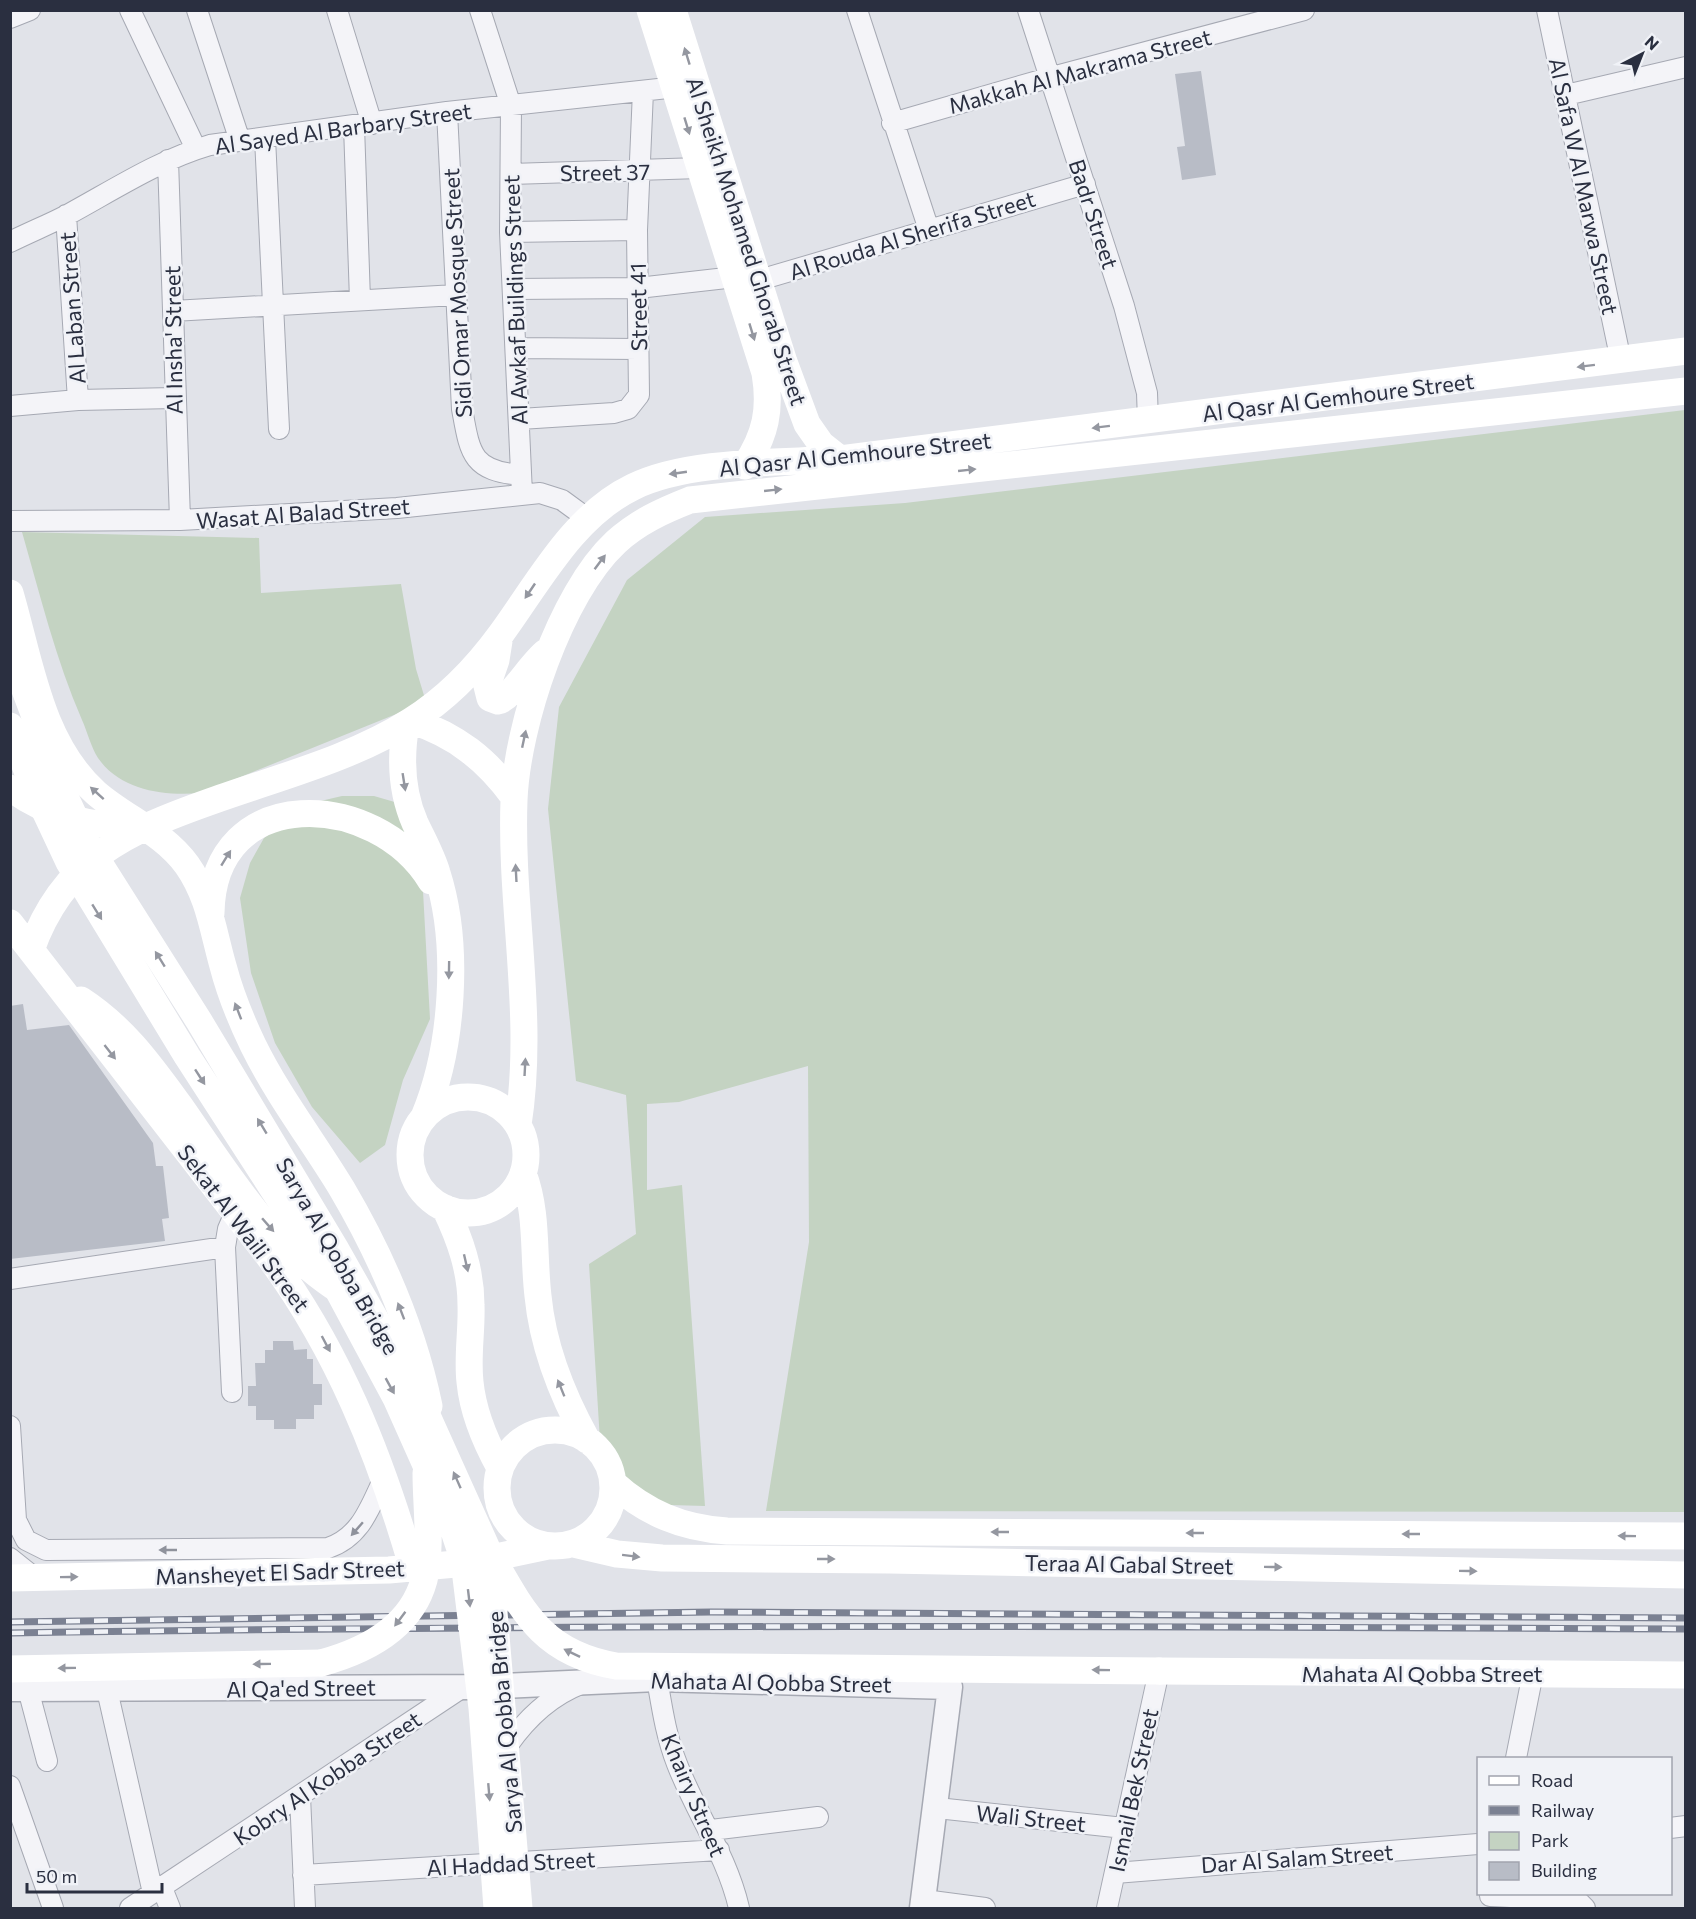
<svg xmlns="http://www.w3.org/2000/svg" width="1696" height="1919" font-family="Commissioner,sans-serif">
  <style>
    .green { fill: #c4d3c2 }
    .building { fill: #b8bcc6 }
    .lines { fill: none; stroke-linecap: round; stroke-linejoin: round }
    .minor-casing { stroke: #a6a9b3; stroke-width: 22 }
    .tertiary-casing { stroke: #a6a9b3; stroke-width: 27 }
    .minor { stroke: #f4f4f8; stroke-width: 20 }
    .tertiary { stroke: #f4f4f8; stroke-width: 24 }
    .secondary { stroke: #fff; stroke-width: 27 }
    .rail-casing { stroke: #7b8192; stroke-width: 7 }
    .rail { stroke: #f0f2f7; stroke-width: 4.5; stroke-dasharray: 14; stroke-linecap: butt }
    .secondary-bridge { stroke: #fff; stroke-width: 27 }
    .oneway { fill: #9497a0 }
    .oneway2 { fill: #8f929c }
    .labels { text-anchor: middle; dominant-baseline: central; stroke-width: 5; stroke-linejoin: round; paint-order: stroke }
    .street-label { font-size: 22px; fill: #2a2f40; stroke: #f0f2f7 }
  </style>
  <rect width="100%" height="100%" fill="#e1e3e9"/>
  <path class="green" d="M1685 410V1512L766 1511 809 1242 808 1066 679 1102 647 1104V1190L682 1185 705 1506 636 1504 601 1457 589 1264 636 1234 626 1095 576 1081 548 809 559 707 627 580 705 517 905 503Z
    M22 532 259 538 261 593 401 584 416 669 426 702 201 793C164 796 121 791 98 758 91 747 87 731 82 720 56 660 40 595 22 532Z
    M342 796H374L398 803 420 836 430 1019 403 1080 385 1145 360 1163 312 1107 275 1043 251 973 240 898 250 863 264 838 312 803Z"/>
  <path class="building" d="M1201 71 1216 175 1182 180 1177 147 1185 146 1175 74Z
    M23 1004 27 1030 69 1025 153 1143 156 1166H163L169 1218 162 1219 165 1241 10 1259V1006Z
    M273 1341H293L294 1350 307 1349V1359H313V1384H322V1405H314V1419H296V1429H274V1420H256V1406H248V1386H256L255 1363H265V1350H273Z"/>
  <g class="lines">
    <g class="minor-casing">
      <path id="minor" d="M130 10 196 149
        M197 10 240 141
        M337 10 372 124
        M480 10 511 106 510 232 522 494
        M857 10 929 230
        M1028 10 1124 306 1147 393 1148 421
        M1547 10 1621 361
        M10 18 30 10
        M1566 95 1686 67
        M447 112 462 409C470 453 471 471 521 475
        M892 123 1048 78 1304 10
        M354 126 360 300
        M265 138 279 429
        M168 160 180 520
        M511 174 700 168
        M66 215 78 400
        M510 232 637 230
        M10 242C30 232 50 224 69 214 115 189 159 160 210 145L447 112 686 86
        M746 284 1085 184
        M513 289 638 288 735 277
        M173 311 456 295
        M516 348 638 349
        M10 406 78 400 174 398
        M520 419 614 413 628 409 639 395 637 230 643 91
        M10 521 180 520 397 508 540 493 562 500 588 519
        M10 1279 225 1247
        M232 1392 225 1247 228 1229 235 1213
        M10 1426 16 1520 26 1540 46 1550 328 1548C361 1537 370 1507 384 1478
        M10 1558 35 1578
        M657 1679C662 1708 666 1736 677 1764 696 1813 727 1856 739 1908
        M28 1689 47 1761
        M107 1690 153 1893
        M508 1745C527 1718 550 1696 581 1684
        M1516 1758 1533 1673
        M10 1786 53 1908
        M300 1796 305 1908
        M937 1808 1124 1828
        M1670 1828 1686 1826
        M711 1830 818 1817
        M1115 1873 1478 1844
        M303 1875 719 1850
        M162 1888 170 1908
        M1490 1896 1577 1900 1585 1908
        M924 1900 985 1908
        M130 1908 463 1687
        M1107 1908 1159 1671"/>
    </g>
    <g class="tertiary-casing">
      <path id="tertiary" d="M10 1689 479 1687 657 1679 950 1687 922 1908"/>
    </g>
    <use href="#minor" class="minor"/>
    <use href="#tertiary" class="tertiary"/>
    <path class="secondary" d="M650 10 765 373C771 409 766 435 745 466
      M673 10 784 362 807 424 821 444 840 459
      M10 593C30 661 40 743 96 793 126 819 163 832 187 865 209 896 213 931 223 966 230 993 241 1020 253 1045 278 1096 313 1141 342 1189 382 1257 413 1329 429 1406
      M499 641 496 660 487 686 490 698 498 701C510 700 532 662 546 652
      M412 721C456 735 487 760 514 797
      M406 724C400 758 401 791 415 823 423 840 432 856 437 873 460 945 453 1048 424 1117
      M10 788C51 817 92 828 141 826
      M211 913C213 782 376 790 431 881
      M10 923 267 1254C338 1349 380 1455 413 1569
      M31 950C63 859 127 831 212 801 279 777 351 759 411 721 446 699 477 667 501 634 539 582 573 516 633 487 688 460 779 463 840 459L1686 351
      M81 1000C124 1028 150 1065 180 1106 224 1169 268 1242 333 1286
      M410 1155a58 58 0 1 1 116 0a58 58 0 1 1-116 0Z
      M518 1125C535 1016 510 909 514 800 517 725 560 594 616 542 638 522 662 511 690 500L1686 391
      M523 1173C538 1213 533 1254 538 1296 543 1348 562 1395 587 1440
      M445 1208C460 1239 471 1270 471 1305 472 1331 467 1356 470 1382 473 1413 485 1441 500 1468
      M497 1488a58 58 0 1 1 116 0a58 58 0 1 1-116 0Z
      M613 1483C646 1513 682 1528 727 1531L1686 1536
      M574 1544 617 1554 662 1558 889 1560 1686 1575
      M10 1578 389 1570 467 1563 548 1546
      M10 1669 321 1663
      M1159 1671 1686 1675"/>
    <g class="rail-casing">
      <path id="rail" d="M10 1622 711 1612 1686 1618
        M10 1633C569 1624 1127 1626 1686 1629"/>
    </g>
    <use href="#rail" class="rail"/>
    <path class="secondary-bridge" d="M10 650 66 799 87 844 199 1021 335 1248 416 1391 489 1553 519 1908
      M10 726 31 781 69 862 187 1056 337 1288 396 1398 450 1519 464 1561 482 1708 497 1908
      M494 1561C526 1618 547 1654 616 1666L1159 1671
      M321 1663C365 1651 411 1628 424 1580 432 1547 426 1507 426 1473"/>
  </g>
  <defs><path id="oneway-solid" d="M-6-.8H1V-3.2L6.5 0L1 3.2V.8H-6Z" transform="scale(1.5)"/></defs>
  <g class="oneway">
    <use href="#oneway-solid" transform="translate(687 56) rotate(-107)"/>
    <use href="#oneway-solid" transform="translate(687 126) rotate(73)"/>
    <use href="#oneway-solid" transform="translate(752 332) rotate(73)"/>
    <use href="#oneway-solid" transform="translate(1586 366) rotate(173)"/>
    <use href="#oneway-solid" transform="translate(1101 427) rotate(173)"/>
    <use href="#oneway-solid" transform="translate(967 470) rotate(-6)"/>
    <use href="#oneway-solid" transform="translate(678 473) rotate(172)"/>
    <use href="#oneway-solid" transform="translate(773 490) rotate(-6)"/>
    <use href="#oneway-solid" transform="translate(600 562) rotate(-53)"/>
    <use href="#oneway-solid" transform="translate(530 591) rotate(124)"/>
    <use href="#oneway-solid" transform="translate(524 739) rotate(-78)"/>
    <use href="#oneway-solid" transform="translate(404 782) rotate(81)"/>
    <use href="#oneway-solid" transform="translate(97 793) rotate(-138)"/>
    <use href="#oneway-solid" transform="translate(226 858) rotate(-58)"/>
    <use href="#oneway-solid" transform="translate(516 873) rotate(-93)"/>
    <use href="#oneway-solid" transform="translate(97 912) rotate(58)"/>
    <use href="#oneway-solid" transform="translate(160 959) rotate(-122)"/>
    <use href="#oneway-solid" transform="translate(449 970) rotate(91)"/>
    <use href="#oneway-solid" transform="translate(238 1011) rotate(-111)"/>
    <use href="#oneway-solid" transform="translate(110 1052) rotate(52)"/>
    <use href="#oneway-solid" transform="translate(525 1067) rotate(-87)"/>
    <use href="#oneway-solid" transform="translate(200 1077) rotate(57)"/>
    <use href="#oneway-solid" transform="translate(262 1126) rotate(-121)"/>
    <use href="#oneway-solid" transform="translate(268 1225) rotate(49)"/>
    <use href="#oneway-solid" transform="translate(466 1263) rotate(77)"/>
    <use href="#oneway-solid" transform="translate(401 1311) rotate(-111)"/>
    <use href="#oneway-solid" transform="translate(326 1344) rotate(62)"/>
    <use href="#oneway-solid" transform="translate(390 1386) rotate(61)"/>
    <use href="#oneway-solid" transform="translate(561 1388) rotate(-112)"/>
    <use href="#oneway-solid" transform="translate(457 1480) rotate(-114)"/>
    <use href="#oneway-solid" transform="translate(1000 1532) rotate(-180)"/>
    <use href="#oneway-solid" transform="translate(1195 1533) rotate(-180)"/>
    <use href="#oneway-solid" transform="translate(1411 1534) rotate(-180)"/>
    <use href="#oneway-solid" transform="translate(1627 1536) rotate(-179)"/>
    <use href="#oneway-solid" transform="translate(631 1556) rotate(7)"/>
    <use href="#oneway-solid" transform="translate(826 1559)"/>
    <use href="#oneway-solid" transform="translate(1273 1567) rotate(1)"/>
    <use href="#oneway-solid" transform="translate(1468 1571) rotate(1)"/>
    <use href="#oneway-solid" transform="translate(69 1577) rotate(-1)"/>
    <use href="#oneway-solid" transform="translate(469 1598) rotate(83)"/>
    <use href="#oneway-solid" transform="translate(400 1619) rotate(127)"/>
    <use href="#oneway-solid" transform="translate(572 1653) rotate(-154)"/>
    <use href="#oneway-solid" transform="translate(262 1664) rotate(179)"/>
    <use href="#oneway-solid" transform="translate(67 1668) rotate(179)"/>
    <use href="#oneway-solid" transform="translate(1101 1670) rotate(-179)"/>
    <use href="#oneway-solid" transform="translate(489 1792) rotate(85)"/>
  </g>
  <g class="oneway2">
    <use href="#oneway-solid" transform="translate(357 1529) rotate(131)"/>
    <use href="#oneway-solid" transform="translate(168 1550) rotate(180)"/>
  </g>
  <g class="labels">
    <g class="street-label">
      <text transform="translate(1080 71) rotate(-15)">Makkah Al Makrama Street</text>
      <text transform="translate(343 128) rotate(-8)">Al Sayed Al Barbary Street</text>
      <text transform="translate(605 172) rotate(-1)">Street 37</text>
      <text transform="translate(1584 186) rotate(78)">Al Safa W Al Marwa Street</text>
      <text transform="translate(1094 214) rotate(72)">Badr Street</text>
      <text transform="translate(912 235) rotate(-17)">Al Rouda Al Sherifa Street</text>
      <text transform="translate(747 241) rotate(72)">Al Sheikh Mohamed Ghorab Street</text>
      <text transform="translate(457 293) rotate(-93)">Sidi Omar Mosque Street</text>
      <text transform="translate(515 300) rotate(-92)">Al Awkaf Buildings Street</text>
      <text transform="translate(638 307) rotate(-91)">Street 41</text>
      <text transform="translate(72 308) rotate(-94)">Al Laban Street</text>
      <text transform="translate(173 340) rotate(-91)">Al Insha' Street</text>
      <text transform="translate(1338 397) rotate(-7)">Al Qasr Al Gemhoure Street</text>
      <text transform="translate(855 454) rotate(-6)">Al Qasr Al Gemhoure Street</text>
      <text transform="translate(303 513) rotate(-4)">Wasat Al Balad Street</text>
      <text transform="translate(244 1228) rotate(53)">Sekat Al Waili Street</text>
      <text transform="translate(338 1256) rotate(60)">Sarya Al Qobba Bridge</text>
      <text transform="translate(1129 1564) rotate(1)">Teraa Al Gabal Street</text>
      <text transform="translate(280 1572) rotate(-2)">Mansheyet El Sadr Street</text>
      <text x="1422" y="1673">Mahata Al Qobba Street</text>
      <text transform="translate(771 1682) rotate(1)">Mahata Al Qobba Street</text>
      <text transform="translate(301 1688) rotate(-1)">Al Qa'ed Street</text>
      <text transform="translate(504 1722) rotate(-95)">Sarya Al Qobba Bridge</text>
      <text transform="translate(327 1778) rotate(-34)">Kobry Al Kobba Street</text>
      <text transform="translate(1133 1790) rotate(-78)">Ismail Bek Street</text>
      <text transform="translate(694 1795) rotate(67)">Khairy Street</text>
      <text transform="translate(1031 1818) rotate(6)">Wali Street</text>
      <text transform="translate(1297 1858) rotate(-4)">Dar Al Salam Street</text>
      <text transform="translate(511 1863) rotate(-3)">Al Haddad Street</text>
    </g>
  </g>
  <rect width="1696" height="1919" fill="none" stroke="#2a2f40" stroke-width="24"/>
  <rect x="1477" y="1757" width="195" height="138" fill="#f0f2f7" stroke="#a1a4ae" stroke-width="1.5"/>
  <rect x="1489" y="1776" width="30" height="9" fill="#ffffff" stroke="#a1a4ae" stroke-width="1.5"/>
  <text x="1531" y="1787" font-size="18" fill="#2a2f40">Road</text>
  <rect x="1489" y="1806" width="30" height="9" fill="#7b8192" stroke="#a1a4ae" stroke-width="1.5"/>
  <text x="1531" y="1817" font-size="18" fill="#2a2f40">Railway</text>
  <rect x="1489" y="1832" width="30" height="18" fill="#c4d3c2" stroke="#a1a4ae" stroke-width="1.5"/>
  <text x="1531" y="1847" font-size="18" fill="#2a2f40">Park</text>
  <rect x="1489" y="1862" width="30" height="18" fill="#b8bcc6" stroke="#a1a4ae" stroke-width="1.5"/>
  <text x="1531" y="1877" font-size="18" fill="#2a2f40">Building</text>
  <g transform="translate(1642 54) rotate(42)" stroke="#f0f2f7" stroke-width="4.5" paint-order="stroke">
  <path d="M0-4.5L10 22L0 15L-10 22Z" fill="#2a2f40"/>
  <text y="-9" font-size="16" font-weight="bold" text-anchor="middle" fill="#2a2f40">N</text>
  </g>
  <path d="M27 1883v9h135v-9" fill="none" stroke="#2a2f40" stroke-width="3"/>
  <text x="36" y="1883" font-size="18" fill="#2a2f40" stroke="#f0f2f7" stroke-width="4.5" paint-order="stroke">50 m</text>
</svg>
